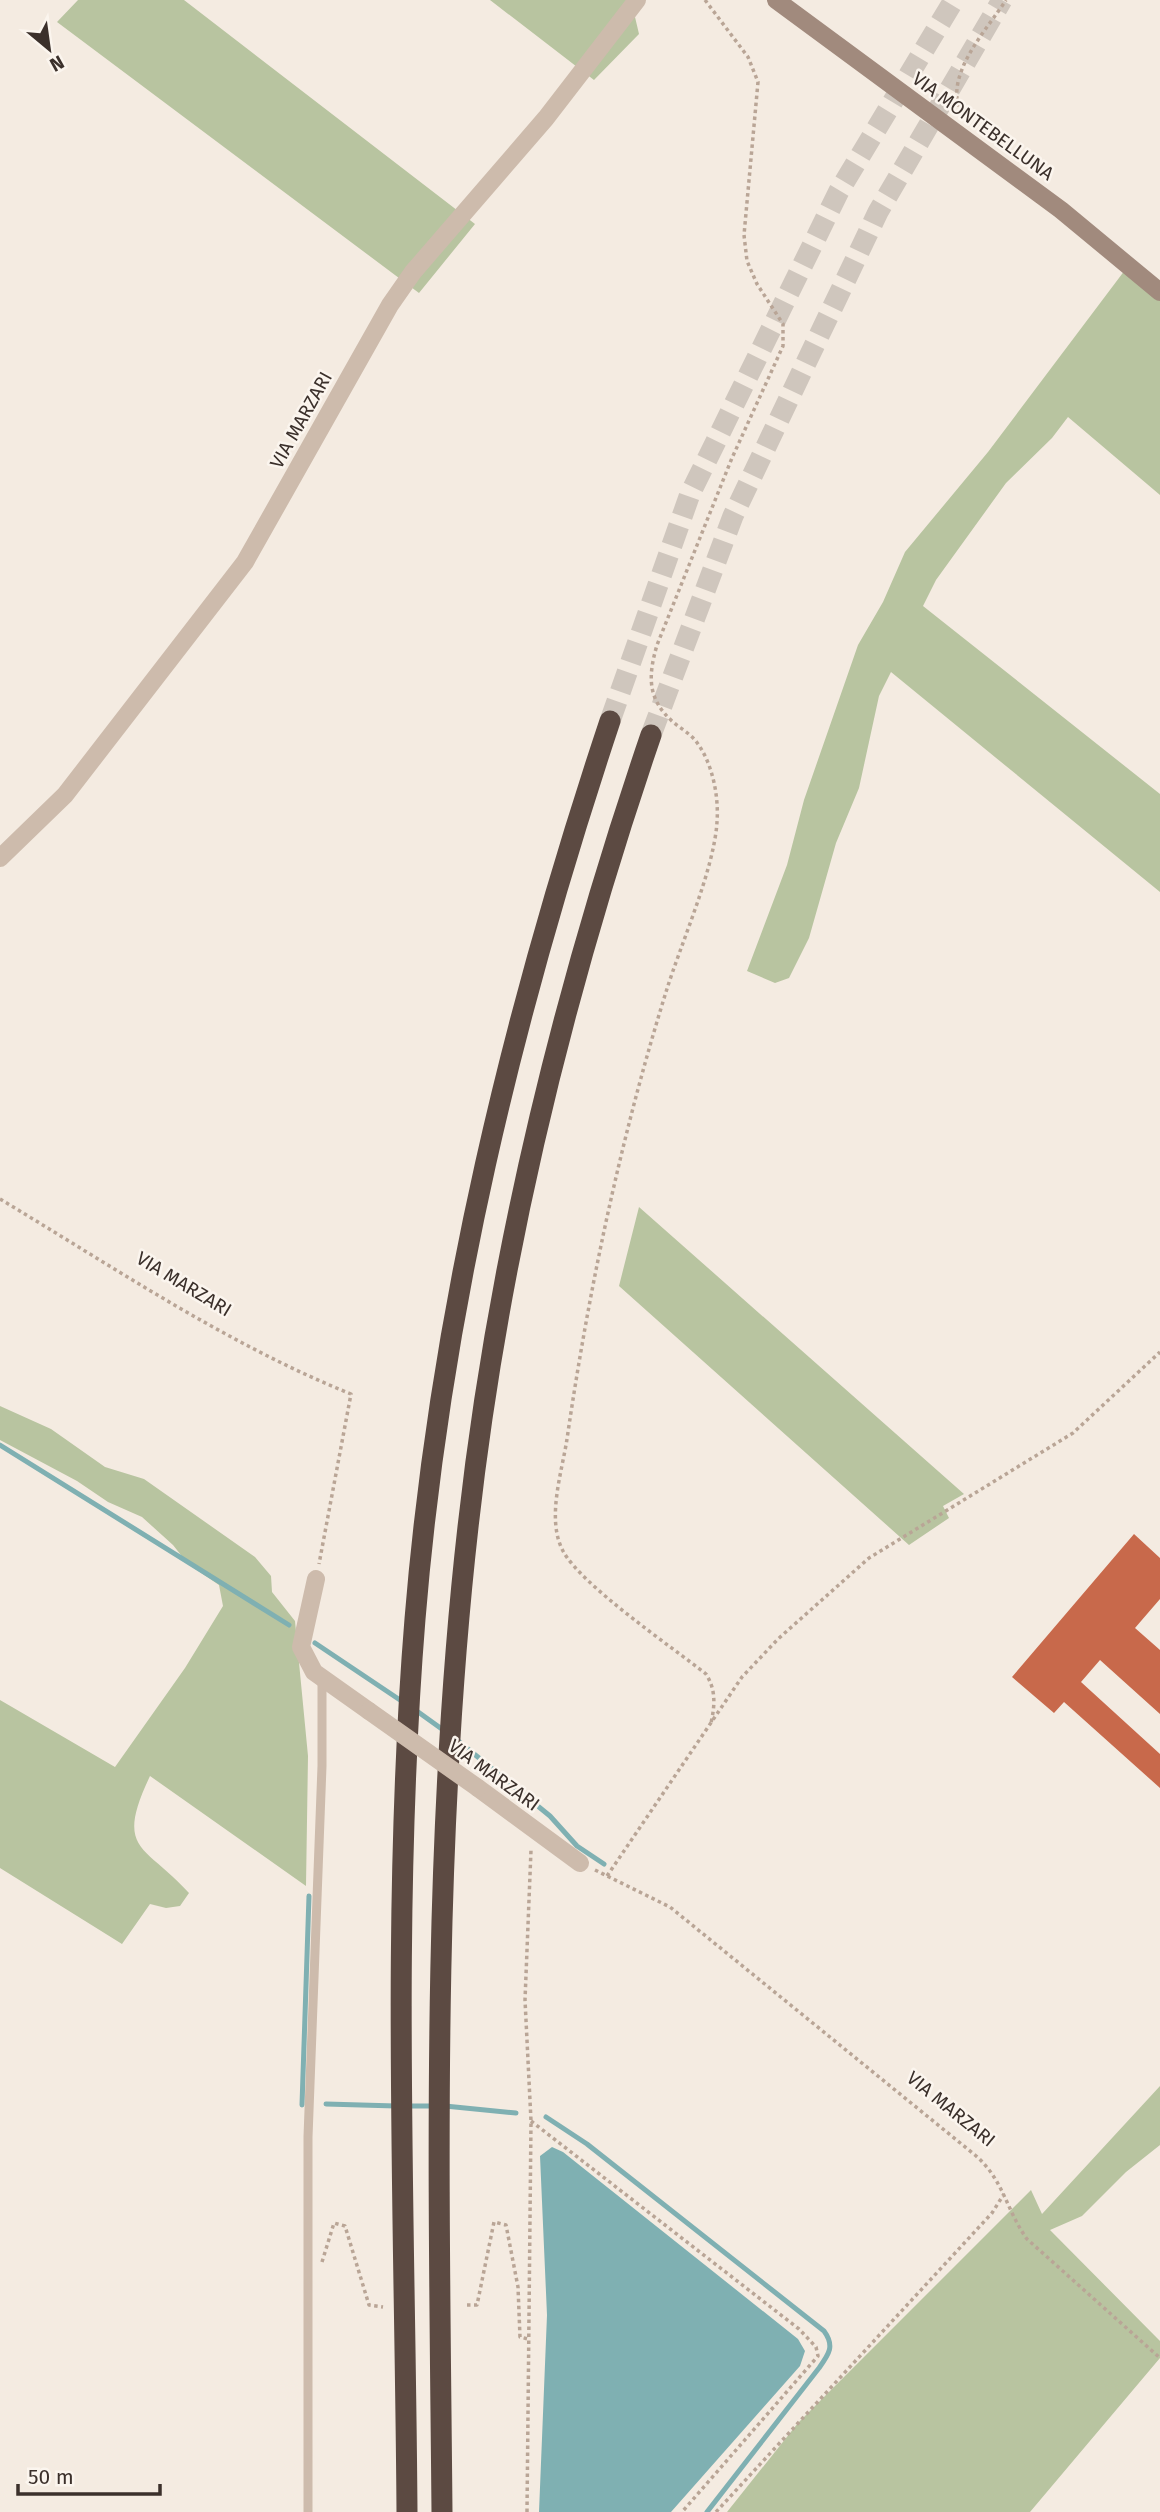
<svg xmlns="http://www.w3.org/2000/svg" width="1160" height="2512" font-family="'Fira Sans',sans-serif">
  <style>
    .green { fill: #b8c4a0 }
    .water { fill: #7fb0b2 }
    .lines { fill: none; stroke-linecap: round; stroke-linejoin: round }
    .stream { stroke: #7fb0b2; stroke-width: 5 }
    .building { fill: #c8694b }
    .motorway-tunnel { stroke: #cfc6bd; stroke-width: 21; stroke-dasharray: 21 10; stroke-linecap: butt }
    .path { stroke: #b9a596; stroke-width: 3.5; stroke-dasharray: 3.5 3.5; stroke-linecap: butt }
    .service { stroke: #cdbbac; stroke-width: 9 }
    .minor { stroke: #cdbbac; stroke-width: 18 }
    .secondary { stroke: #a18a7d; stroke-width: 18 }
    .motorway { stroke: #5c4a42; stroke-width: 21 }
    .minor-bridge { stroke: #cdbbac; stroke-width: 18 }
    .labels { text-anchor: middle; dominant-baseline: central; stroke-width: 5; stroke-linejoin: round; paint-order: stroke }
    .street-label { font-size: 19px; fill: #3b302b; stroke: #fbf5ee }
  </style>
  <rect width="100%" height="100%" fill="#f4ebe1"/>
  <path class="green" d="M78 0H184L475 224 419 293 57 22Z
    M490 0H631L639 34 594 80Z
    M1128 266 1160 292V495L1068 417 1052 438 1006 483 936 580 923 606 1160 794V892L891 672 879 696 859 788 836 843 809 938 789 978 775 983 747 971 787 865 804 800 858 645 883 602 905 552 988 452Z
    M639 1207 964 1494 943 1506 949 1518 909 1545 619 1286Z
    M0 1406 51 1429 105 1467 144 1479 255 1557 271 1576 272 1592 295 1621 308 1756 306 1886 150 1776C114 1852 145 1844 189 1893L180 1906 166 1908 150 1904 122 1944 0 1868V1700L115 1767 185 1668 223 1606 219 1585 188 1564 173 1545 142 1517 108 1502 77 1481 0 1440Z
    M1160 2086V2145L1126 2172 1082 2216 1050 2230 1160 2341V2358L1030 2512H727L798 2423 1031 2190 1042 2214Z"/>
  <path class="water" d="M552 2147 563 2152 798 2339 805 2351 800 2366 671 2512H539L547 2315 540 2156Z"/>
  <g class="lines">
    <path class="stream" d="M0 1445 289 1625
      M315 1643 403 1702
      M414 1709 446 1732
      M457 1740 550 1816 577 1846 604 1864
      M326 2104 396 2106
      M302 2105 309 1896
      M406 2106H435
      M445 2106 516 2113
      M546 2117 587 2144 824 2331C835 2346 829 2354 819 2368L707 2512"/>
  </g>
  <path class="building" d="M1134 1534 1160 1558V1599L1135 1628 1160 1650V1714L1100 1660 1081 1682 1160 1754V1788L1064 1702 1054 1713 1012 1677Z"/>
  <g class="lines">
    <path class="motorway-tunnel" d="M610 721 690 494 839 191 954 0
      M651 735 733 516 878 212 1002 0"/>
    <path class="path" d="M705 0 748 57 758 82 744 235 747 261 757 284 783 324V346L732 458 657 645C648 676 647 699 673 722 680 728 689 733 695 740 712 761 719 795 717 822 714 870 681 943 666 992 621 1137 589 1288 567 1439 562 1472 546 1519 563 1551 581 1585 672 1647 706 1674 716 1690 715 1705 711 1723
      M961 113C943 75 987 30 1006 0
      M0 1199C115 1268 227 1344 351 1394L319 1564
      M595 1870 670 1907 975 2155C1004 2180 1006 2210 1027 2239L1160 2358
      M607 1876 742 1677 778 1639 869 1558 1073 1433 1160 1352
      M531 2121 799 2329 816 2347 818 2356 682 2512
      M322 2262 334 2223 345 2226 369 2305 383 2307
      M467 2305H477L494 2222 506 2225 518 2287 520 2337 528 2339
      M527 2512 531 2121 525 2000 531 1850
      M716 2512 992 2213 1004 2194"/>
    <path class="service" d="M308 2512V2137L322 1766V1678"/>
    <path class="minor" d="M0 858 65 795 245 562 390 305 413 272 546 118 637 0
      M316 1579 301 1647 314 1672 369 1711
      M478 1788 580 1863"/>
    <path class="secondary" d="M776 0 1061 210 1160 292"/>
    <path class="motorway" d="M407 2512C405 2215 391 1915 415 1619 440 1312 513 1012 610 721
      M442 2512C439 2184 431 1854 468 1527 498 1257 563 992 651 735"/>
    <path class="minor-bridge" d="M369 1711 478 1788"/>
  </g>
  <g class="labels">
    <g class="street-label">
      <text transform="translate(983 126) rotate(36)">VIA MONTEBELLUNA</text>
      <text transform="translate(301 420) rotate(-61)">VIA MARZARI</text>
      <text transform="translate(184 1284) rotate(31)">VIA MARZARI</text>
      <text transform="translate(494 1775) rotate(36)">VIA MARZARI</text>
      <text transform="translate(951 2109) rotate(39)">VIA MARZARI</text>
    </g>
  </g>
  <g transform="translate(49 49) rotate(151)" stroke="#fbf5ee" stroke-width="5" paint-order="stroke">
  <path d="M0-5L12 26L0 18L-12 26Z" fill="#3b302b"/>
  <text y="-10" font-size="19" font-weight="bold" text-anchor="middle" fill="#3b302b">N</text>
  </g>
  <path d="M18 2484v10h142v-10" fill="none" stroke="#3b302b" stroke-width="3.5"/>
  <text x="28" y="2484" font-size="21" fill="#3b302b" stroke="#fbf5ee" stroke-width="5" paint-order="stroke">50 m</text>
</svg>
